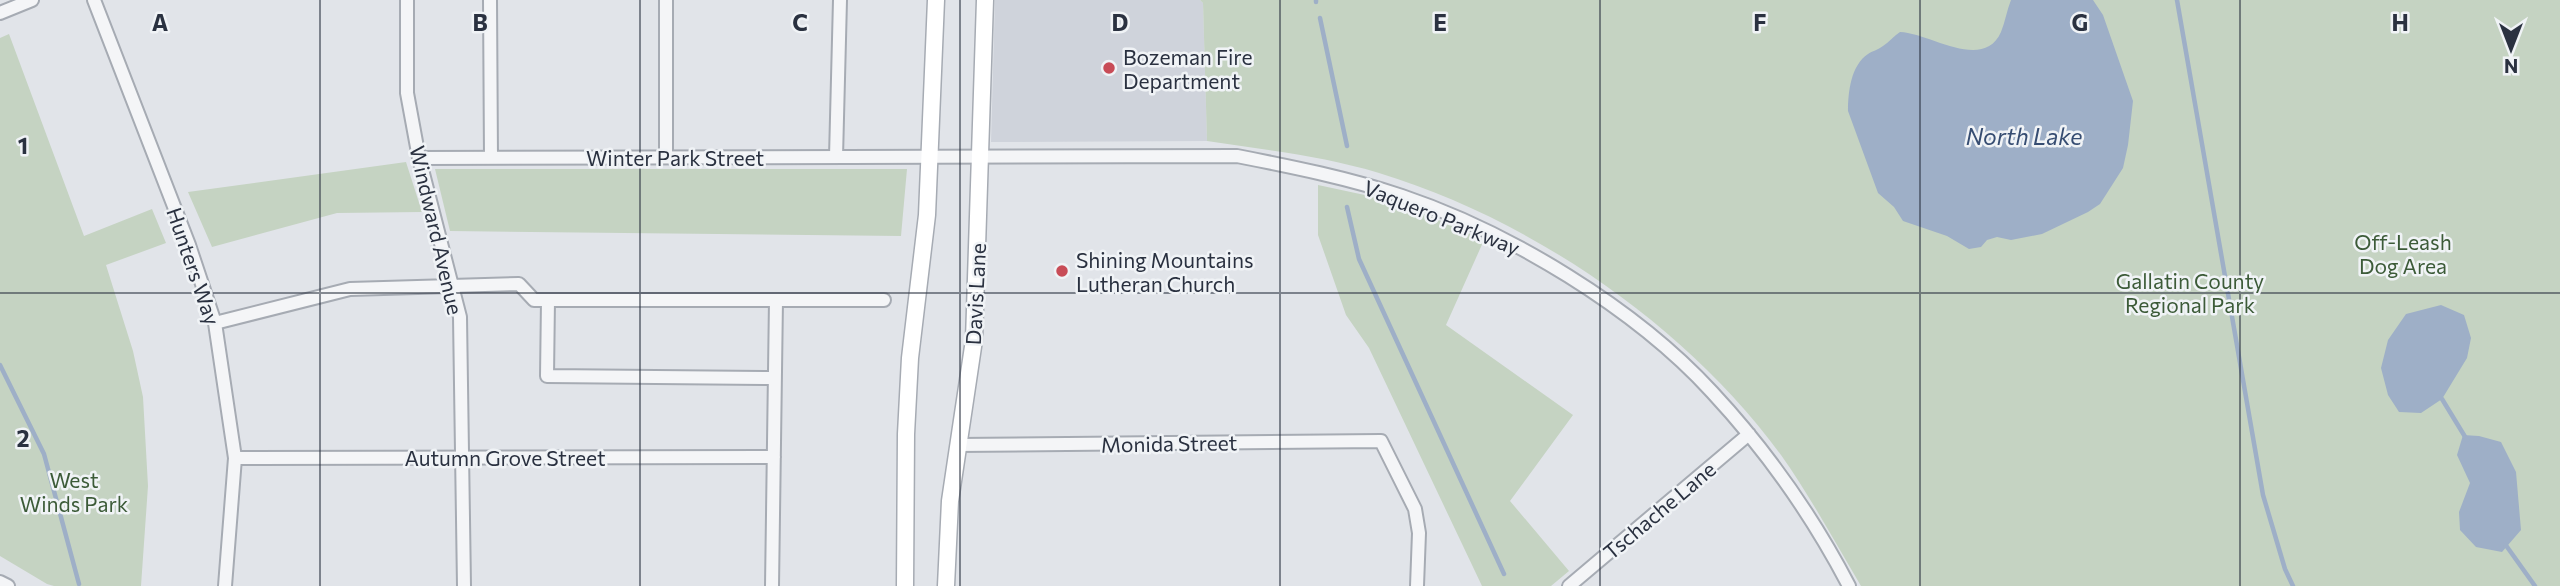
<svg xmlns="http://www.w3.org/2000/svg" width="2560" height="586" font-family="Commissioner,sans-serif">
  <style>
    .built { fill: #cfd3db }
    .green { fill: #c5d3c2 }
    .water { fill: #9eafc7 }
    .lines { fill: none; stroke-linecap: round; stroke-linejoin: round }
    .stream { stroke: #9eafc7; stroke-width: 4.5 }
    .street-casing { stroke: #a6abb3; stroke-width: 16 }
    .secondary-casing { stroke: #a6abb3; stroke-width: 19 }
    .street { stroke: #f4f5f7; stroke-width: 12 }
    .secondary { stroke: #fff; stroke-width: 16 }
    .grid { fill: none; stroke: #2a3140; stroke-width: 2; stroke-opacity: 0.55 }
    .poi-dot { fill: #c84c57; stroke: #f0f3f6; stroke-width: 2.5 }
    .labels { text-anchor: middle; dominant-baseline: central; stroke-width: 5; stroke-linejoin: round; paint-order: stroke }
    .poi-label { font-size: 21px; fill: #2a3140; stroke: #f0f3f6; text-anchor: start }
    .street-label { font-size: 21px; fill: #2a3140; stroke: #f0f3f6 }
    .park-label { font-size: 21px; fill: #3c5b38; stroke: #f0f3f6 }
    .water-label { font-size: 23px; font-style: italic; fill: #364d72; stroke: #f0f3f6 }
    .grid-label { font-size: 23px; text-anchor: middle; font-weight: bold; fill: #2a3140; stroke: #f0f3f6; stroke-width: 5; stroke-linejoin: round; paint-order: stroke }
  </style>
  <rect width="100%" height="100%" fill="#e1e4e9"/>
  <path class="built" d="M995 0H1200L1203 3 1207 141 991 142Z"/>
  <path class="green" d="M1200 0H2560V586H1861C1835 542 1810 496 1781 455 1687 326 1531 219 1379 173 1323 156 1265 150 1207 141L1203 3Z
    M9 34 84 236 152 209 166 243 106 265 133 351 143 397 148 486 141 586H54L47 584 0 556V38Z
    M406 162 422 212 337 213 212 247 188 192Z
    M435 169H907L901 236 450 231Z
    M1318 185 1374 197 1427 215 1484 240 1446 325 1573 415 1510 501 1569 571 1551 586H1482L1369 348 1346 315 1318 235Z"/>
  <path class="water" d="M2011 0H2093L2103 15 2133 101 2128 145 2123 168 2100 204 2088 212 2042 234 2011 240 1997 237 1987 240 1981 247 1969 249 1947 236 1903 221 1894 207 1878 193 1848 111C1848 92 1851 65 1868 54 1872 51 1878 50 1883 46 1889 42 1894 36 1900 32 1930 33 1983 72 2001 32 2005 22 2007 10 2011 0Z
    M2441 305 2464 315 2471 338 2467 358 2442 399 2421 413 2399 412 2388 395 2381 368 2388 340 2406 314Z
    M2463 435 2479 436 2501 442 2516 472 2521 530 2502 552 2476 547 2460 530 2459 512 2470 483 2457 455Z"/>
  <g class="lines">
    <path class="stream" d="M1316 0V2
      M2177 0 2263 495 2285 569 2293 586
      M1320 18 1347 146
      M1347 207 1359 259 1504 574
      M0 365 44 454 79 584
      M2442 399 2467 440
      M2505 544 2535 586"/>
    <g class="street-casing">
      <path id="street" d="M94 0 189 245 215 323 235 458 225 586
        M407 0V93L419 158 460 317 464 586
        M490 0 491 158
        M0 13 32 0
        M666 157V0
        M836 157 840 0
        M419 158 1237 156C1293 167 1348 178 1402 196 1509 232 1635 308 1712 392 1765 449 1813 517 1849 586
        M548 300 547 376 775 378
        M776 300H884
        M215 323 350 289 519 284 534 300H776L772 586
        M958 445 1381 441 1415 509 1419 533 1417 586
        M235 458 774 457
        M0 582 8 586
        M1569 586 1749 434"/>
    </g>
    <g class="secondary-casing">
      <path id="secondary" d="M905 586 906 434 910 358 927 215 936 0
        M946 586 950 501 974 340 985 0"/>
    </g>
    <use href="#street" class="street"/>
    <use href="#secondary" class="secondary"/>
  </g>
  <path class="grid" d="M320 0V586M640 0V586M960 0V586M1280 0V586M1600 0V586M1920 0V586M2240 0V586M0 293H2560"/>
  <g class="poi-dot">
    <circle cx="1109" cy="68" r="7"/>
    <circle cx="1062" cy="271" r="7"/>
  </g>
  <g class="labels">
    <g class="poi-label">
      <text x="1123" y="56">Bozeman Fire<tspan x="1123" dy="24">Department</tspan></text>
      <text x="1076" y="259">Shining Mountains<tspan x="1076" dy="24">Lutheran Church</tspan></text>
    </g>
    <g class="street-label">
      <text x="675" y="157">Winter Park Street</text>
      <text transform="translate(1442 217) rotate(22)">Vaquero Parkway</text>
      <text transform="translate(437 230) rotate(77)">Windward Avenue</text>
      <text transform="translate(194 266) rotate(71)">Hunters Way</text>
      <text transform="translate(975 294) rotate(-87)">Davis Lane</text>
      <text transform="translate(1169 443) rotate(-1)">Monida Street</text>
      <text x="505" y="457">Autumn Grove Street</text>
      <text transform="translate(1659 510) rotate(-40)">Tschache Lane</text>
    </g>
    <g class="park-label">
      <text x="2403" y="241">Off-Leash<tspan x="2403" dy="24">Dog Area</tspan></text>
      <text x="2190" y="280">Gallatin County<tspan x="2190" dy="24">Regional Park</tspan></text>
      <text x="74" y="479">West<tspan x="74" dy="24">Winds Park</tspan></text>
    </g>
    <g class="water-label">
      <text x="2024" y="136">North Lake</text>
    </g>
  </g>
  <g class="grid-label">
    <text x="160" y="31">A</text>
    <text x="480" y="31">B</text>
    <text x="800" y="31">C</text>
    <text x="1120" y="31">D</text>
    <text x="1440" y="31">E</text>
    <text x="1760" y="31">F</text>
    <text x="2080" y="31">G</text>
    <text x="2400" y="31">H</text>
    <text x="23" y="154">1</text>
    <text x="23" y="447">2</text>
  </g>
  <g transform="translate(2511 49) rotate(180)" stroke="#f0f3f6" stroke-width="5" paint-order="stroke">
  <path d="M0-5L12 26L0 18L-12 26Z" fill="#2a3140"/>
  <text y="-10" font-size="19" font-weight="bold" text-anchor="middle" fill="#2a3140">N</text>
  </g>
</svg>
